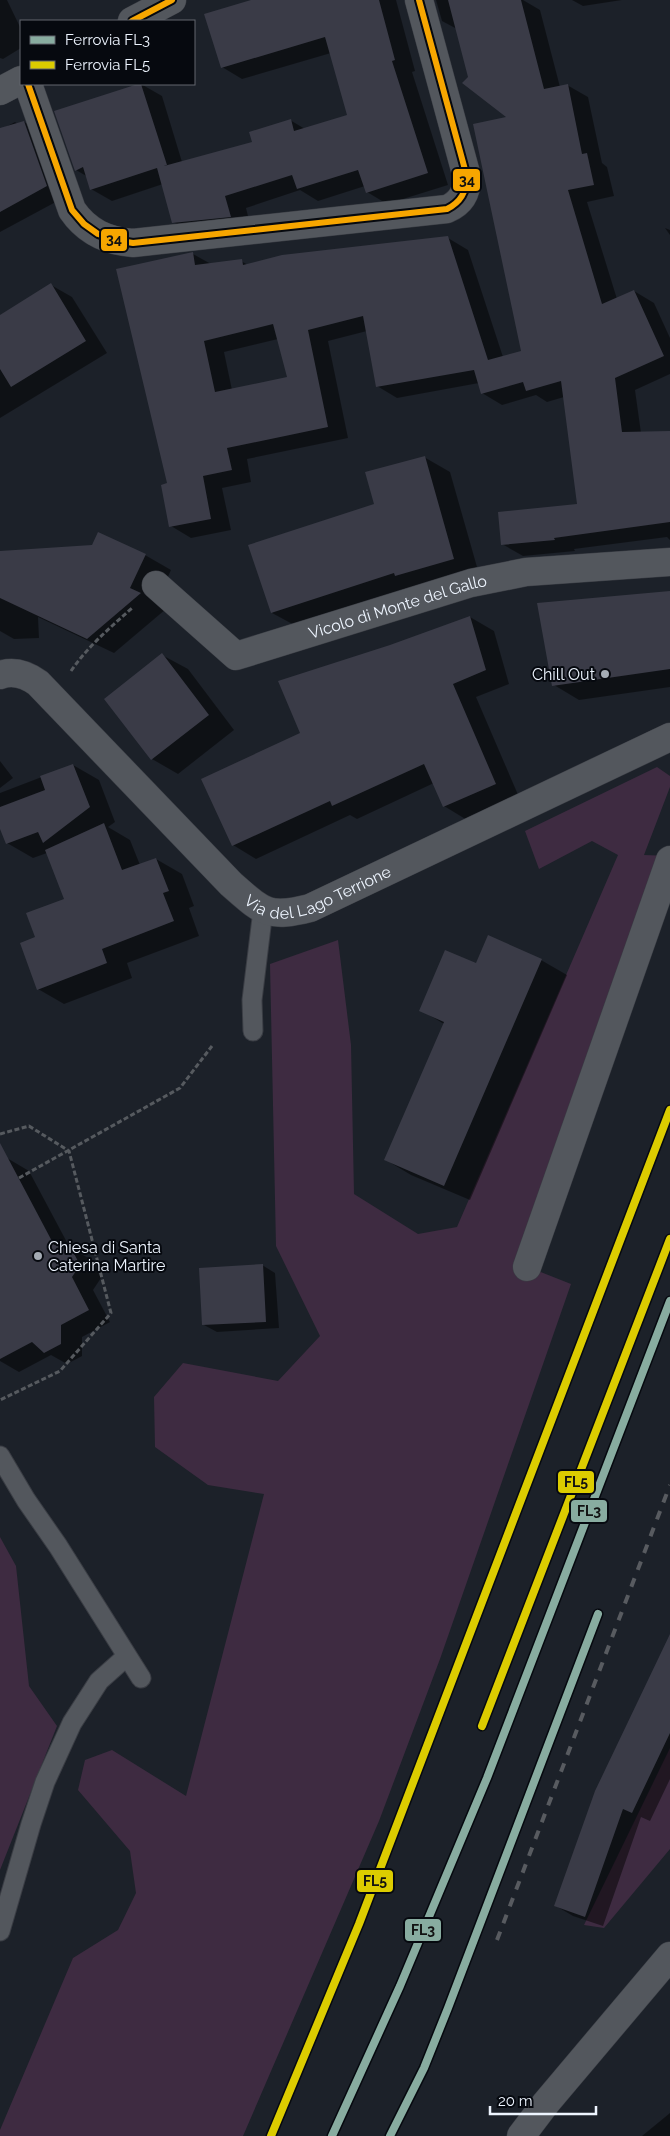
<svg xmlns="http://www.w3.org/2000/svg" width="670" height="2136" font-family="Raleway,sans-serif">
  <style>
    .green { fill: #3e2b41 }
    .shadow { fill: #0007; fill-rule: evenodd }
    .building { fill: #3a3b47; fill-rule: evenodd }
    .lines { fill: none; stroke-linecap: round; stroke-linejoin: round }
    .lane-casing { stroke: #3a3d44; stroke-width: 21 }
    .street-casing { stroke: #3a3d44; stroke-width: 29 }
    .path { stroke: #565a5f; stroke-width: 3; stroke-dasharray: 5 2.5; stroke-linecap: butt }
    .lane { stroke: #53575d; stroke-width: 19 }
    .street { stroke: #53575d; stroke-width: 28 }
    .rail { stroke: #585b60; stroke-width: 4; stroke-dasharray: 9 9; stroke-linecap: butt }
    .bus-1-casing { stroke: #06090f; stroke-width: 10 }
    .bus-1 { stroke: #f7a600; stroke-width: 6 }
    .rail-1-casing { stroke: #06090f; stroke-width: 11 }
    .rail-2-casing { stroke: #06090f; stroke-width: 11 }
    .rail-1 { stroke: #88aca0; stroke-width: 8 }
    .rail-2 { stroke: #dccc00; stroke-width: 8 }
    .poi-dot { fill: #a4abb4; stroke: #06090f; stroke-width: 2 }
    .labels { text-anchor: middle; dominant-baseline: central; stroke-width: 4; stroke-linejoin: round; paint-order: stroke }
    .street-label { font-size: 16px; fill: #eef5ff; stroke: #06090f }
    .poi-label { font-size: 16px; fill: #eef5ff; stroke: #06090f; text-anchor: end }
    .line-badge { stroke: #06090f; stroke-width: 2 }
    .pale-badge-label { font-size: 14px; text-anchor: middle; font-weight: bold; fill: #111 }
  </style>
  <rect width="100%" height="100%" fill="#1c2129"/>
  <path class="green" d="M657 767 670 776V787L644 855 670 856 528 1267 571 1284 440 1659 379 1821 243 2136H0V2130L73 1958 118 1930 136 1893 130 1851 78 1790 85 1760 112 1750 186 1796 264 1494 208 1485 155 1447 154 1397 183 1363 278 1381 320 1336 276 1246 270 964 338 940 351 1045 354 1194 418 1234 457 1227 618 855 592 841 539 869 525 831Z
    M0 1537 16 1566 29 1686 57 1726 0 1870Z
    M670 1748V1849L604 1928 584 1925Z"/>
  <path class="shadow" d="M0 0H7L21 29V48L3 59 0 58Z
    M255 0H396L415 71 412 72 448 185 387 204 367 192 365 186 318 201 300 190 246 208 251 228 194 234 173 222 163 184 112 201 91 189 88 177 76 170 141 84 162 96 182 162 254 143 290 120 305 129 348 116 331 53 242 79 222 67Z
    M436 0H523L540 10 560 87 567 85 588 97 602 163 607 167 614 196 587 202 617 299 634 291 654 303 670 338V374L635 390 641 433 670 432V540L667 537 574 549 575 551 523 556 502 544 579 505 564 397 547 402 536 395 502 405 482 393 479 383 397 398 377 386 367 331 328 341 348 438 247 459 251 482 222 488 231 530 191 538 171 526 169 484 193 254 211 264 241 261 248 265 448 238 468 250 503 357 522 352 509 118 470 77 457 29 442 21ZM278 339 288 378 232 390 224 352Z
    M572 0H622L583 6Z
    M15 122 18 124 24 122 42 132 65 197 0 232V130Z
    M665 228 670 230V235Z
    M51 285 72 297 107 353 0 418V316Z
    M424 457 450 472 479 574 298 627 272 613Z
    M0 552 145 555 171 570 156 603 166 609 114 653 38 617 39 638 14 639 0 631Z
    M670 592V687L579 700 554 685Z
    M470 617 494 631 509 684 476 697 519 797 467 820 444 806 434 783 357 819 350 815 256 859 233 845 302 733 391 647Z
    M162 655 188 669 234 730 178 774 152 759Z
    M0 761 13 778 0 788Z
    M73 765 99 780 115 822 108 827 130 840 140 865 156 859 182 874 194 906 189 908 199 936 127 963 132 978 64 1004 38 989 37 938 66 899 47 853 33 858 7 843 0 825V793Z
    M541 960 567 975 470 1200 411 1175 386 1160 444 1024 421 1010 477 965Z
    M7 1158 29 1171 70 1248 92 1260 101 1278 93 1290 110 1322 82 1337V1356L67 1364 51 1355 19 1372 0 1361V1162Z
    M262 1265 275 1273 279 1328 217 1332 204 1325Z
    M670 1645V1779L650 1821 641 1817 603 1926 573 1916 556 1906Z
    M670 2113V2136H642Z"/>
  <path class="building" d="M251 0H379L395 60 392 61 428 173 366 193 358 170 297 189 292 175 225 196 231 217 172 223 157 168 90 190 83 167 75 171 54 111 138 84H141L167 165 164 166 252 142 249 132 291 119 294 131 347 115 325 37 221 68 204 14Z
    M448 0H521L544 89 568 84 582 154 587 153 594 185 568 190 602 304 634 290 664 356 615 378 622 432 670 431V522L554 538 555 540 501 545 498 512 577 504 561 381 526 391 523 382 481 394 474 370 376 387 363 316 308 330 328 427 227 448 232 470 203 476 211 519 169 527 161 485 167 483 116 269 193 252 195 265 242 259 243 265 282 255 448 236 488 360 521 351 473 124 506 117 462 83 468 77ZM273 324 287 377 215 392 204 341Z
    M24 121 47 186 0 212V128Z
    M51 283 86 341 11 387 0 369V315Z
    M425 456 454 559 395 576 394 573 271 613 248 545 374 504 365 472Z
    M98 532 146 554 130 588 141 593 87 639 0 598V551L92 545Z
    M670 591V669L552 686 537 603Z
    M470 616 486 670 453 684 496 784 443 807 424 764 332 806 330 801 232 846 201 779 300 733 278 681 390 645Z
    M162 653 209 715 151 760 104 699Z
    M73 764 90 807 43 843 38 832 6 844 0 829V807L45 790 40 776Z
    M104 823 122 870 156 858 169 891 163 893 174 921 102 949 107 963 37 990 20 943 35 937 26 913 64 899 45 850Z
    M488 935 542 959 444 1186 384 1160 444 1022 419 1011 445 950 476 963Z
    M0 1143 54 1245 70 1246 80 1265 72 1277 89 1310 61 1325V1344L44 1353 32 1342 0 1359Z
    M263 1264 266 1322 202 1325 199 1268Z
    M670 1634V1733L632 1813 623 1809 585 1917 554 1906 595 1791Z"/>
  <g class="lines">
    <g class="lane-casing">
      <path id="lane" d="M253 1031 252 1000 263 910
        M0 1456 26 1500 58 1546 141 1678
        M0 1931 31 1824 45 1782 72 1723 99 1681 127 1656"/>
    </g>
    <g class="street-casing">
      <g id="street">
        <path d="M132 21 172 0"/>
        <path d="M28 84 72 210C87 232 107 241 133 243L447 209C461 203 467 192 467 177L419 0"/>
        <path d="M0 91 21 80"/>
        <path id="s1" d="M156 585 236 656 471 583 526 572 670 562"/>
        <path id="s2" d="M0 675C14 670 27 675 38 683L231 884C262 911 267 919 310 908L670 737"/>
        <path d="M527 1267 670 860"/>
        <path d="M521 2136 546 2103 670 1956"/>
      </g>
    </g>
    <path class="path" d="M71 671C88 646 110 628 132 608
      M0 1134 29 1126 69 1151 111 1313 60 1371 0 1400
      M19 1178 180 1088 212 1046"/>
    <use href="#lane" class="lane"/>
    <use href="#street" class="street"/>
    <path class="rail" d="M497 1940 670 1485"/>
    <g class="bus-1-casing">
      <path id="bus-1" d="M132 21 172 0
        M28 84 72 210 84 224 98 234 115 240 133 243 447 209C461 202 466 192 467 177L419 0"/>
    </g>
    <use href="#bus-1" class="bus-1"/>
    <g class="rail-1-casing">
      <path id="rail-1" d="M332 2136 400 1986 487 1778 670 1301
        M390 2136 424 2068 448 2008 598 1614"/>
    </g>
    <g class="rail-2-casing">
      <path id="rail-2" d="M482 1726 670 1239
        M271 2136 359 1924 670 1110"/>
    </g>
    <use href="#rail-1" class="rail-1"/>
    <use href="#rail-2" class="rail-2"/>
  </g>
  <g class="poi-dot">
    <circle cx="605" cy="674" r="5"/>
    <circle cx="38" cy="1256" r="5"/>
  </g>
  <g class="labels">
    <g class="street-label">
      <text stroke="none"><textPath href="#s1" startOffset="276">Vicolo di Monte del Gallo</textPath></text>
      <text stroke="none"><textPath href="#s2" startOffset="418">Via del Lago Terrione</textPath></text>
    </g>
    <g class="poi-label">
      <text x="595" y="674">Chill Out</text>
      <text x="48" y="1247" text-anchor="start">Chiesa di Santa<tspan x="48" dy="18">Caterina Martire</tspan></text>
    </g>
  </g>
  <g class="line-badge">
    <rect x="452" y="168" width="29" height="24" rx="5" fill="#f7a600"/>
    <rect x="100" y="228" width="28" height="24" rx="5" fill="#f7a600"/>
    <rect x="557" y="1470" width="38" height="24" rx="5" fill="#dccc00"/>
    <rect x="570" y="1499" width="38" height="24" rx="5" fill="#88aca0"/>
    <rect x="356" y="1869" width="38" height="24" rx="5" fill="#dccc00"/>
    <rect x="404" y="1918" width="38" height="24" rx="5" fill="#88aca0"/>
  </g>
  <g class="pale-badge-label">
    <text x="467" y="185">34</text>
    <text x="114" y="244">34</text>
    <text x="576" y="1487">FL5</text>
    <text x="589" y="1516">FL3</text>
    <text x="375" y="1886">FL5</text>
    <text x="423" y="1935">FL3</text>
  </g>
  <rect x="20" y="20" width="175" height="65" fill="#06090f" stroke="#63676f"/>
  <rect x="30" y="36" width="25" height="8" fill="#88aca0" stroke="#63676f"/>
  <text x="65" y="45" font-size="15" fill="#eef5ff">Ferrovia FL3</text>
  <rect x="30" y="61" width="25" height="8" fill="#dccc00" stroke="#63676f"/>
  <text x="65" y="70" font-size="15" fill="#eef5ff">Ferrovia FL5</text>
  <path d="M490 2106v8h106v-8" fill="none" stroke="#eef5ff" stroke-width="2.5"/>
  <text x="498" y="2106" font-size="15" fill="#eef5ff" stroke="#06090f" stroke-width="4" paint-order="stroke">20 m</text>
</svg>
